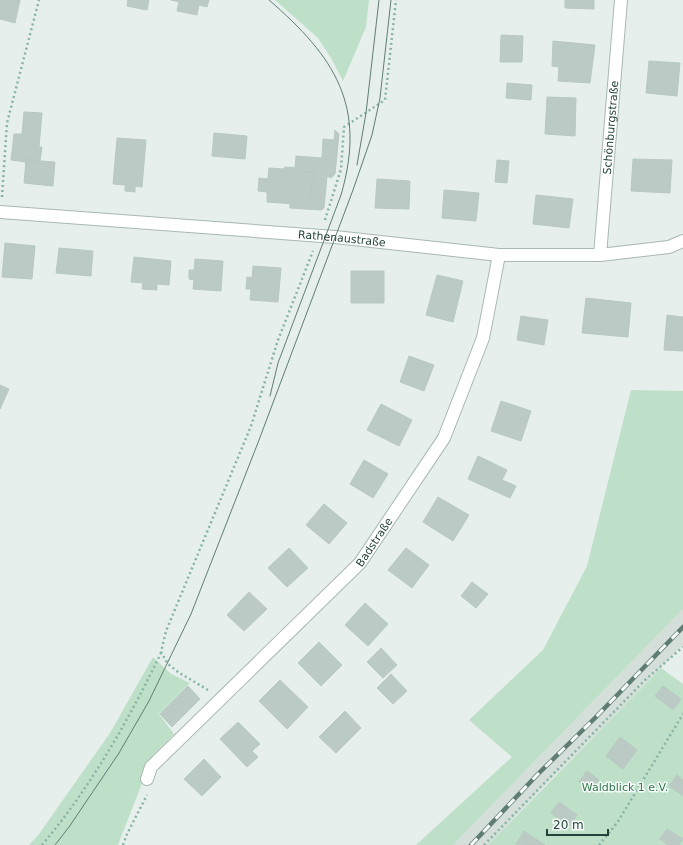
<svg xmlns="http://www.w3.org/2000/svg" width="683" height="845" font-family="'DejaVu Sans',sans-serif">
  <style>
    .built { fill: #d4dfda }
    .green { fill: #bfe0c8 }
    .building { fill: #bbcac4; stroke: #b8c9c2 }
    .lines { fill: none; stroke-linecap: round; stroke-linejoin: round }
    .minor-casing { stroke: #a8b8b2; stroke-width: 14 }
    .path { stroke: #86b3a5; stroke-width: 2.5; stroke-dasharray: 2 3; stroke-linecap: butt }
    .minor { stroke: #fff; stroke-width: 12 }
    .tram { stroke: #5f7d75; stroke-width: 1 }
    .rail-casing { stroke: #5f7d75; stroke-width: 4.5 }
    .rail { stroke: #f7fbf9; stroke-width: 3; stroke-dasharray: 9; stroke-linecap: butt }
    .labels { text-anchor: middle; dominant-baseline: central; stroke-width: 3; stroke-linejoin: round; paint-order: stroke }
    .street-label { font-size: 11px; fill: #24423a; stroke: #f7fbf9 }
    .park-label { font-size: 11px; fill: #2d7a4b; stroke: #f7fbf9 }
  </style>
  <rect width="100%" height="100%" fill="#e6efeb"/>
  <path class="built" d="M683 609V645L604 726 547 783 488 845H453Z"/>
  <path class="green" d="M275 0H369L366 27 343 81 331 58 318 38Z
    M631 390 683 391V609L453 845H416L512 757 469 720 543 650 587 566Z
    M153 657 171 674 190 683 159 714 174 734 153 755 118 845H29L39 834 110 733Z
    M661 668 683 684V845H488Z"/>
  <path class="building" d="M0 0H20L15 23 0 19Z
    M128 0H149L147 10 127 6Z
    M171 0H209L207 7 199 5 197 15 177 11 179 2Z
    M565 0H594V9L565 8Z
    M501 35 523 36 522 62H500Z
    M553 41 595 45 590 83 558 81 559 67 552 66Z
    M649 61 680 63 677 96 646 93Z
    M507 83 532 85 531 100 506 98Z
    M547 97 576 98 575 136 545 134Z
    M24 112 42 113 39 147H42L40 161 26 160V162L11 160 14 134H22Z
    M335 130 339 134 335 174 331 178 327 176 324 208 321 210 290 208V204L310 205 313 172 297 171 298 168H295L296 156 322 158 323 139 334 140Z
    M214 133 247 136 245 159 212 156Z
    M117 138 146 140 142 187 135 186V192L125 191V185L113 184Z
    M633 159 672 160 670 193 631 191Z
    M26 160 55 162 53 186 24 183Z
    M497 160 509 161 507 183 495 182Z
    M285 167 298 168 297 171 313 172 310 205 267 202V192L258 191 259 178 268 179 269 168 284 169Z
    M377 179 410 181 409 209 375 208Z
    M444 190 479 193 476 221 442 218Z
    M536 195 573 199 569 228 533 224Z
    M5 243 35 246 32 279 2 277Z
    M59 248 93 251 91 276 56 273Z
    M134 257 171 261 169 285 157 284V290L142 289 143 283 131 282Z
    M195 259 223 261 221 291 193 289 194 280 189 279V270H194Z
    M253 266 281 268 278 302 250 300 251 289H246L247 277 252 278Z
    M351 271H384V303H351Z
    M437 275 463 281 453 322 426 315Z
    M586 298 631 303 628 337 582 333Z
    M667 315 683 317V351L664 350Z
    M521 316 548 320 544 345 517 340Z
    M409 356 434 365 424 391 400 382Z
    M0 385 9 389 0 409Z
    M501 401 531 411 521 441 491 431Z
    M381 404 412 420 399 446 367 430Z
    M478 456 507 470 502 480 516 486 510 498 468 479Z
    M364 460 388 474 373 498 350 484Z
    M438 497 469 515 453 541 423 522Z
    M324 504 347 523 329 544 306 525Z
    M289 548 308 568 287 587 268 568Z
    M406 548 429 565 412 588 388 570Z
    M472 582 488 594 476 608 461 596Z
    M249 592 267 609 244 631 227 615Z
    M365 603 388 624 368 646 345 625Z
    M319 642 342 665 321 686 298 663Z
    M381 648 397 665 383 678 367 662Z
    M391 674 407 691 393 704 377 688Z
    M280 680 308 707 287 729 259 701Z
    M188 686 200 699 172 727 160 714Z
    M663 686 681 699 673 710 655 696Z
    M345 711 361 728 336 753 319 737Z
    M238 722 260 744 252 751 258 757 247 767 220 739Z
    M620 737 637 750 623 769 606 756Z
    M204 759 221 777 202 796 184 779Z
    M587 771 599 780 591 791 579 782Z
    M677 775 683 780V796L669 786Z
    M559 802 577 815 569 826 551 813Z
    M667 829 683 839 679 845H668L660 839Z
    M524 831 545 845H544L516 844Z"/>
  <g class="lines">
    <g class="minor-casing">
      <g id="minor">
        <path id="s1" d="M0 212 335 237 499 255H600L669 247 683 241"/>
        <path id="s2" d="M600 255 621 0"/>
        <path id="s3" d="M147 779 151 767 360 563 444 438 483 338 499 255"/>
      </g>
    </g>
    <path class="path" d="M2 197 7 123 39 0
      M325 220 341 169 344 127 385 100 396 0
      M208 690 178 672 168 664 161 652 166 631 251 426 278 340 313 251
      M42 845C91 787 128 721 161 653
      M123 845 127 834 147 795
      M484 845 645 680 683 647
      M599 845 617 823 683 714"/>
    <use href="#minor" class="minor"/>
    <path class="tram" d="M269 0C335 57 367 106 341 195L278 363 270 396
      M357 165 366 113 379 0
      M55 845 69 827 119 753 149 701 191 614 259 440 353 190 372 135 380 98 391 0"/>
    <g class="rail-casing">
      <path id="rail" d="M471 845 538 774 595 718 683 627"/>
    </g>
    <use href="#rail" class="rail"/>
  </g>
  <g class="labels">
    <g class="street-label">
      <text stroke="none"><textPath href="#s2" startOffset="128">Schönburgstraße</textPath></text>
      <text stroke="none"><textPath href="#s1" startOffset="343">Rathenaustraße</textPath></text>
      <text stroke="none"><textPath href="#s3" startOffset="330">Badstraße</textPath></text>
    </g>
    <g class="park-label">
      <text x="625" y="787">Waldblick 1 e.V.</text>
    </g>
  </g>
  <path d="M547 829v6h61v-6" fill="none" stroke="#24423a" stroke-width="2"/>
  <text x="553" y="829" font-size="12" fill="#24423a" stroke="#f7fbf9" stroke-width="3" paint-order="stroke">20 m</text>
</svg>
